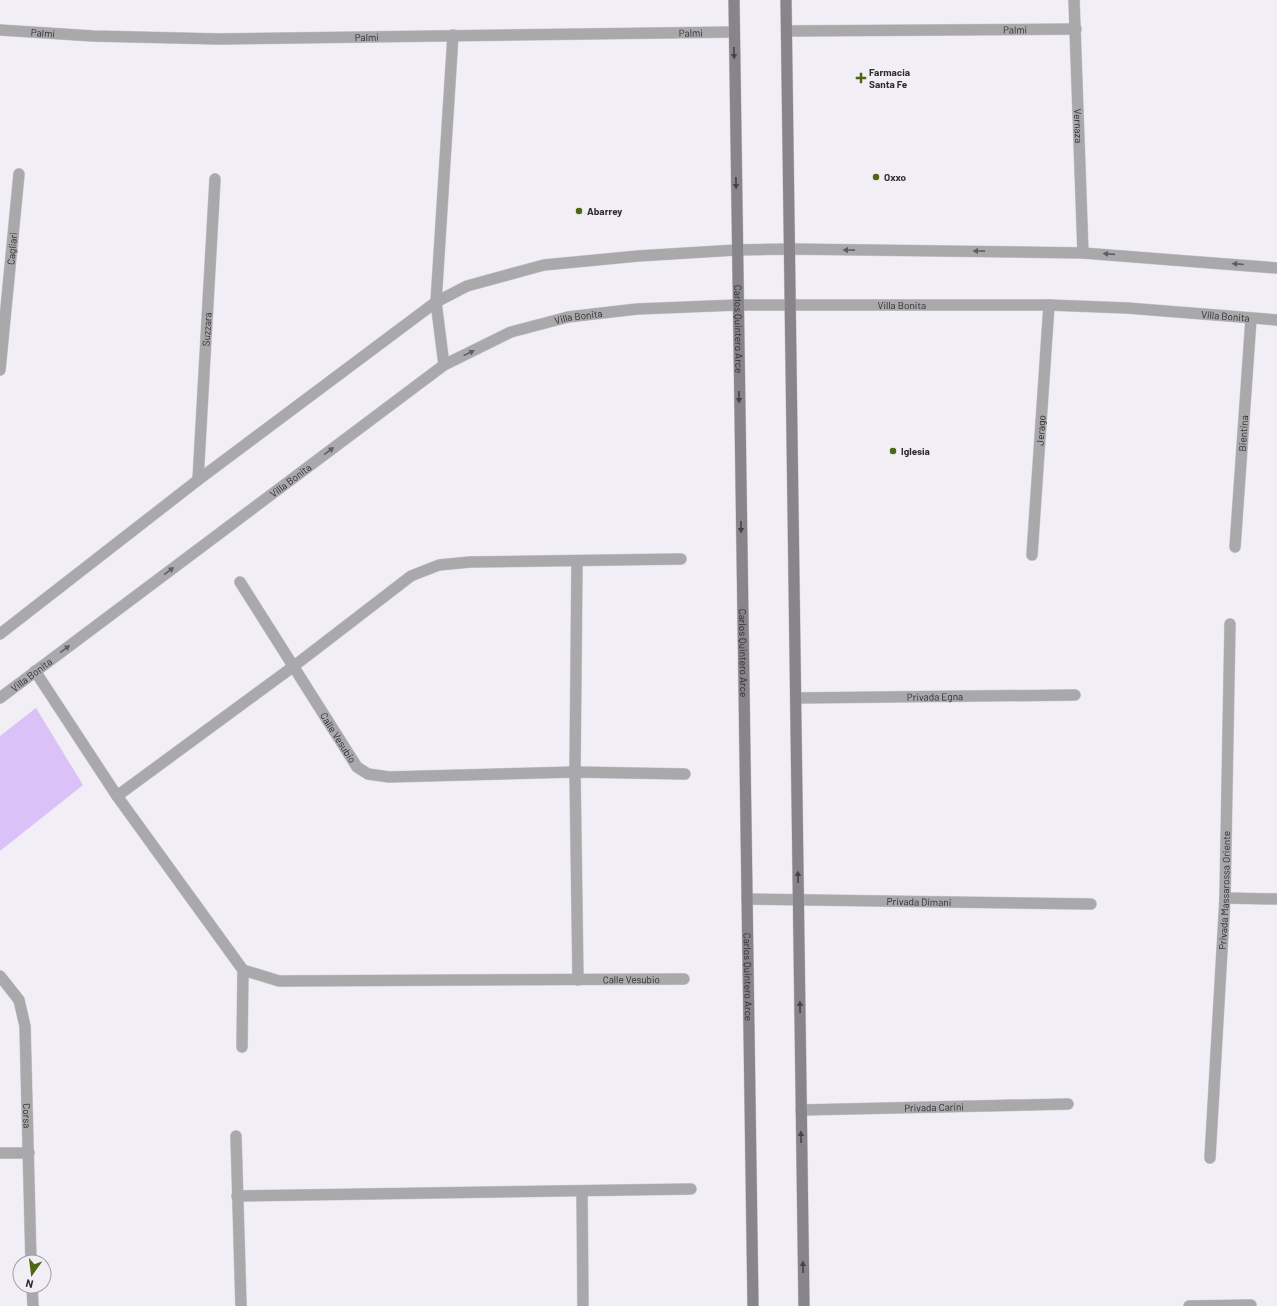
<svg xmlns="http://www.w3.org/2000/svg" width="1277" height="1306" font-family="Barlow,sans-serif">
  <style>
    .green { fill: #dac2f9 }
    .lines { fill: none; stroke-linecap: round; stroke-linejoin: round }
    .minor-casing { stroke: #cecbd2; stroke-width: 12 }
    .tertiary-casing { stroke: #cecbd2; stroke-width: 12 }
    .secondary-casing { stroke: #cecbd2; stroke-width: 12 }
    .minor { stroke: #a9a8ab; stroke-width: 11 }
    .tertiary { stroke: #a9a8ab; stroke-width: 11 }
    .secondary { stroke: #87858a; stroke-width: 11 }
    .oneway { fill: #444346 }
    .oneway2 { fill: #5f5e61 }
    .poi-dot { fill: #4f6614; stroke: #f1eef5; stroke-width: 1.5 }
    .labels { text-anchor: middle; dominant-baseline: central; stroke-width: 3; stroke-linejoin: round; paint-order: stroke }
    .street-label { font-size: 10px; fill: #2e2d30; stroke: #f1eef5 }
    .poi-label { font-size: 10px; font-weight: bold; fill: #2e2d30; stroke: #f1eef5; text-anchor: start }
  </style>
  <rect width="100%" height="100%" fill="#f1eef5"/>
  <path class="green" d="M36 708 83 785 0 851V736Z"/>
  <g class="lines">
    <g class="minor-casing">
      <g id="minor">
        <path id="s1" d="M1074 0 1083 253"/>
        <path id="s2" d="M0 30 93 36 219 39 734 32"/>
        <path id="s3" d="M787 31 1076 29"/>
        <path d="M444 365 436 302 453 35"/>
        <path id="s4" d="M0 370 19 174"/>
        <path id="s5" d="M198 480 215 179"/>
        <path id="s6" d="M1235 547 1251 319"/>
        <path id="s7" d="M1032 555 1049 305"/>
        <path d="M577 561 575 772 578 980"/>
        <path id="s8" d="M240 582 357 767 368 774 389 777 575 772 685 774"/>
        <path d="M35 671 117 796 243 970 242 1047"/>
        <path id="s9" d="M796 698 1075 695"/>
        <path d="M117 796 294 666 411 576 439 565 470 562 681 559"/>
        <path d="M1225 898 1277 899"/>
        <path id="s10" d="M747 899 1091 904"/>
        <path id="s11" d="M243 970 279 981 684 979"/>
        <path id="s12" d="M0 976 19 1000 25 1026 31 1262"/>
        <path id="s13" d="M801 1110 1068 1104"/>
        <path d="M236 1136 241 1306"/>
        <path d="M0 1153H29"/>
        <path id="s14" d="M1210 1158 1225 898 1230 624"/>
        <path d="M582 1191 583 1306"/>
        <path d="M237 1196 691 1189"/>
        <path d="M32 1286 33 1306"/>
        <path d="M1189 1306 1251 1305"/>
      </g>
    </g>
    <g class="tertiary-casing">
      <g id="tertiary">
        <path d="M0 634 198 480 436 302 467 286 544 265 638 256 736 250 790 249 1083 253 1277 268"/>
        <path id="s15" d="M0 698 444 365 511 332 568 317 637 309 737 305H1049L1127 308 1277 320"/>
      </g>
    </g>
    <g class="secondary-casing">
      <g id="secondary">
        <path id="s16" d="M734 0 753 1306"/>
        <path d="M786 0 804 1306"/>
      </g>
    </g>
    <use href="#minor" class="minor"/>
    <use href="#tertiary" class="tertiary"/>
    <use href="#secondary" class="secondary"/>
  </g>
  <defs><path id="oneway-solid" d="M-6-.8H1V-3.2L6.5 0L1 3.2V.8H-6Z"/></defs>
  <g class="oneway">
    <use href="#oneway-solid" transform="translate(734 53) rotate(89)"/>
    <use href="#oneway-solid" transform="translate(736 183) rotate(89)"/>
    <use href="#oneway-solid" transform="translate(739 397) rotate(89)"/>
    <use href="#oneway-solid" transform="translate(741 527) rotate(89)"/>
    <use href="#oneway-solid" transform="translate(798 877) rotate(-91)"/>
    <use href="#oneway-solid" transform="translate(800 1007) rotate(-91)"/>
    <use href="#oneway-solid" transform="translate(801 1137) rotate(-91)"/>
    <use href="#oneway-solid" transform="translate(803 1267) rotate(-91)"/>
  </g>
  <g class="oneway2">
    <use href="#oneway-solid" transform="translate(849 250) rotate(-179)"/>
    <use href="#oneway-solid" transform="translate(979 251) rotate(-179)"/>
    <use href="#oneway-solid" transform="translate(1109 254) rotate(-176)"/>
    <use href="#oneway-solid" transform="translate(1238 264) rotate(-175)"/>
    <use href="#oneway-solid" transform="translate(469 353) rotate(-26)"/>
    <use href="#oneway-solid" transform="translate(329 451) rotate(-37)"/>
    <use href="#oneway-solid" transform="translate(169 571) rotate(-37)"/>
    <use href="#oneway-solid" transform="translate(65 649) rotate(-37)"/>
  </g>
  <g class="poi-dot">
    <path d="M859 72h4v4h4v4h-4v4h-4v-4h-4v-4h4z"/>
    <circle cx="876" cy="177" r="4"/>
    <circle cx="579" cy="211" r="4"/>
    <circle cx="893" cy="451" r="4"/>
  </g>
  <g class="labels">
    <g class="street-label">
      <text stroke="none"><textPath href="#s3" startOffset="228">Palmi</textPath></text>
      <text stroke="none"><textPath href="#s2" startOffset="691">Palmi</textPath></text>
      <text stroke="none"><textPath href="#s2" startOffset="43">Palmi</textPath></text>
      <text stroke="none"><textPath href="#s2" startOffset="367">Palmi</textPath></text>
      <text stroke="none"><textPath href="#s1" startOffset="126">Vernaza</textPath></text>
      <text stroke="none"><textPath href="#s4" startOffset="122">Cagliari</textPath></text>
      <text stroke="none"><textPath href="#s15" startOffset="1023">Villa Bonita</textPath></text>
      <text stroke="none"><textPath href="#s15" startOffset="699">Villa Bonita</textPath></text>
      <text stroke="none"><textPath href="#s15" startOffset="1347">Villa Bonita</textPath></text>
      <text stroke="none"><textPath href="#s5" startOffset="151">Suzzara</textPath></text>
      <text stroke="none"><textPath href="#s16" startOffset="329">Carlos Quintero Arce</textPath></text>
      <text stroke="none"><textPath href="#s7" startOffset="125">Jerago</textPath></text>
      <text stroke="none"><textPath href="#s6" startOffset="114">Bientina</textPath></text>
      <text stroke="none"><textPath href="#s15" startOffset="363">Villa Bonita</textPath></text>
      <text stroke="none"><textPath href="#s16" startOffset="653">Carlos Quintero Arce</textPath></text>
      <text stroke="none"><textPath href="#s15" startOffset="39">Villa Bonita</textPath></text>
      <text stroke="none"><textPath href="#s9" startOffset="139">Privada Egna</textPath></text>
      <text stroke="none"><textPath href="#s8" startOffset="184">Calle Vesubio</textPath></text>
      <text stroke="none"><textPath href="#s14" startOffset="268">Privada Massarossa Oriente</textPath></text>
      <text stroke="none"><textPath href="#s10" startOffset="172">Privada Dimani</textPath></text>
      <text stroke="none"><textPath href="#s16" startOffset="977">Carlos Quintero Arce</textPath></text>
      <text stroke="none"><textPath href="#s11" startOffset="390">Calle Vesubio</textPath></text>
      <text stroke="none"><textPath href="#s13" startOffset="133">Privada Carini</textPath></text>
      <text stroke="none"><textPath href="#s12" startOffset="147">Corsa</textPath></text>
    </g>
    <g class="poi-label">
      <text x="869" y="72">Farmacia<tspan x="869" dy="12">Santa Fe</tspan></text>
      <text x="884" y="177">Oxxo</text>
      <text x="587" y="211">Abarrey</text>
      <text x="901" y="451">Iglesia</text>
    </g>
  </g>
  <g transform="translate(32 1274) rotate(194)"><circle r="19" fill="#f1eef5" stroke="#a3a1a6"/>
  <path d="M0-3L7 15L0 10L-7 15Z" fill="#4f6614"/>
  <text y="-6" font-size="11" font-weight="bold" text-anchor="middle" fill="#2e2d30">N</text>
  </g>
</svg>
